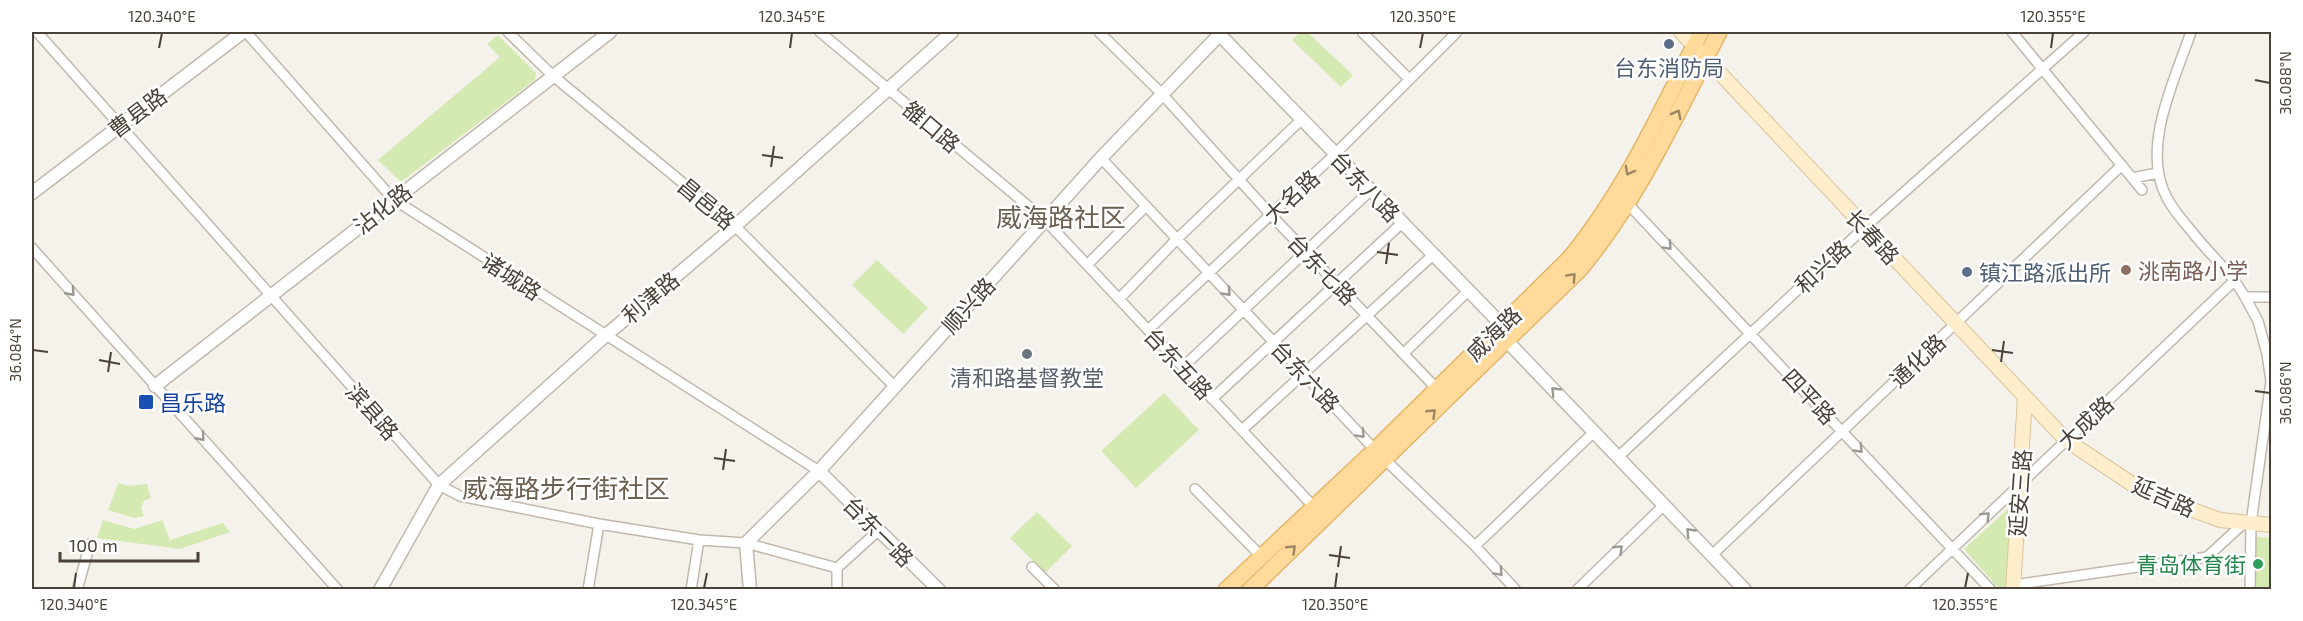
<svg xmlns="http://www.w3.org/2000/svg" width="2303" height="621" font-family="'Exo 2','Noto Sans SC',sans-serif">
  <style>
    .green { fill: #d5eab3 }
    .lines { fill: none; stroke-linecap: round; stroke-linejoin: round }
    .minor-casing { stroke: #c1b8ad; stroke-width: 12 }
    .tertiary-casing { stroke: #c1b8ad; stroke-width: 15 }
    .secondary-casing { stroke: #d9c49c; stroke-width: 16 }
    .primary-casing { stroke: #e6b668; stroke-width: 18 }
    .minor { stroke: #fff; stroke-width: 9 }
    .tertiary { stroke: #fff; stroke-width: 12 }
    .secondary { stroke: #ffeecb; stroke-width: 14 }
    .primary { stroke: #ffda9a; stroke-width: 15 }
    .oneway { stroke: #9b8664 }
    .oneway2 { stroke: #9b9792 }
    .ticks { fill: none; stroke: #4a4238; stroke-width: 2 }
    .service-dot { fill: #5c6f8a; stroke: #fff; stroke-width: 2 }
    .education-dot { fill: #8d6e63; stroke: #fff; stroke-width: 2 }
    .worship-dot { fill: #6b7280; stroke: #fff; stroke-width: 2 }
    .transit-dot { fill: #1a4fb4; stroke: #fff; stroke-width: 2 }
    .leisure-dot { fill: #2e9e5b; stroke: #fff; stroke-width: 2 }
    .labels { text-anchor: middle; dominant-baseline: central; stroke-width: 5; stroke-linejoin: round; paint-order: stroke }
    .service-label { font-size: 22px; fill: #4e5e75; stroke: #fff }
    .street-label { font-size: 22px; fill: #4a4238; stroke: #fff }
    .education-label { font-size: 22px; fill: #785e54; stroke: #fff; text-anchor: start }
    .worship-label { font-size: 22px; fill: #5b616d; stroke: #fff }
    .transit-label { font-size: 22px; fill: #164399; stroke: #fff; text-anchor: start }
    .leisure-label { font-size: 22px; fill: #27864d; stroke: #fff; text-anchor: end }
    .quarter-label { font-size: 26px; fill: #6d5f4f; stroke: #fff }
    .neatline { fill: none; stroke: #4a4238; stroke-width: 2 }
    .ticks-label { font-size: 15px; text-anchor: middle; fill: #4a4238 }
  </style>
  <rect width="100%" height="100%" fill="#f5f1eb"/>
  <path class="green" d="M1300 32H1307L1353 75 1341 87 1292 40Z
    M498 35 536 73 535 80 401 182 378 160 500 57 487 44Z
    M877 260 928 308 903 334 852 285Z
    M1164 393 1199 430 1136 488 1101 451Z
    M118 483 129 486 147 484 151 498 144 501 141 507 144 516 134 518 108 510Z
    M2011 506 2006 589H1999L1964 549Z
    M1037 512 1072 546 1045 573 1010 538Z
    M103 520 134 529 162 520 170 540 223 523 230 532 180 549 97 538Z
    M2246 536 2271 538V589L2245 590Z"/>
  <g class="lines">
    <g class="minor-casing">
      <path id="minor" d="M37 32 439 485 460 496 599 524 699 540 746 543 837 568
        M246 32 393 199 819 471
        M508 32 552 75 735 226 895 387
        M820 32 1045 220 1313 506
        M1099 32 1162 94 1271 215 1437 389
        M1362 32 1409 79
        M2012 32 2142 190
        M2191 32C2175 79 2141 147 2166 196 2172 209 2184 222 2193 233 2210 255 2231 272 2245 297H2272
        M1101 158 1375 450 1475 546 1516 590
        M2132 178 2158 173
        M1628 204 1991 590
        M32 248 338 590
        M1087 265 1146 206
        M2245 297 2258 321 2267 354 2271 381 2251 523 2250 590
        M1119 299 1177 239 1302 119
        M1148 330 1332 157 1457 32
        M1404 353 1468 291
        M1183 367 1370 191
        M1212 399 1402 223
        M1242 430 1433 255
        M1618 457 1865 227 2084 32
        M1195 489 1261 556
        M1475 546 1594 432
        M1712 555 2122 165
        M1032 567 1055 590
        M2013 585 2207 557 2244 523
        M77 590 90 544
        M588 590 599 524
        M691 590 699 540
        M837 590V568L878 531
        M1577 590 1664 505
        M1909 590 2235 280"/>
    </g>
    <g class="tertiary-casing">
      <path id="tertiary" d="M1219 34 1501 324 1507 341 1745 590
        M32 193 243 32
        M155 386 610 32
        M819 471 939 590
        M380 590 439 485 605 336 735 226 952 32
        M750 590 746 543 819 471 1101 158 1222 32"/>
    </g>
    <g class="secondary-casing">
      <path id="secondary" d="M1681 32 2066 440 2144 492 2220 520 2272 525
        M2013 590 2025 397"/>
    </g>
    <g class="primary-casing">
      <path id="primary" d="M1226 590 1375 450 1569 259C1625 191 1662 110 1701 32
        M1250 590 1580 269C1639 198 1677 113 1719 32"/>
    </g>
    <use href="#minor" class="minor"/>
    <use href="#tertiary" class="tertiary"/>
    <use href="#secondary" class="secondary"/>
    <use href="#primary" class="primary"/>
  </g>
  <defs><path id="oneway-chevron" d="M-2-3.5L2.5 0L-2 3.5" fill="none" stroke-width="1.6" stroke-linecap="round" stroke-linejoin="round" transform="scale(1.5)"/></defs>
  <g class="oneway">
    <use href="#oneway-chevron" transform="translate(1677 114) rotate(-62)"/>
    <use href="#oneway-chevron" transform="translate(1629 171) rotate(119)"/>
    <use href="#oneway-chevron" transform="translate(1572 277) rotate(-47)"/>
    <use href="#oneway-chevron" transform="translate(1432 413) rotate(-44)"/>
    <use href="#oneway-chevron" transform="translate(1292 549) rotate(-44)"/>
  </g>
  <g class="oneway2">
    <use href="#oneway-chevron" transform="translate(1668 246) rotate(47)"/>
    <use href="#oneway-chevron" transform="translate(71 292) rotate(48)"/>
    <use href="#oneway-chevron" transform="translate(1227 292) rotate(47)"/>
    <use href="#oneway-chevron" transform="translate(1555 391) rotate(-134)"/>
    <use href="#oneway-chevron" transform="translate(1361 434) rotate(47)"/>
    <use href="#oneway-chevron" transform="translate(201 437) rotate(48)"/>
    <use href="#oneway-chevron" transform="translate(1859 449) rotate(47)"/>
    <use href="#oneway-chevron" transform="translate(1986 516) rotate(-44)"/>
    <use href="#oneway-chevron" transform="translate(1690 532) rotate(-134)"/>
    <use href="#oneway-chevron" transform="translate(1619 549) rotate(-44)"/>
    <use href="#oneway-chevron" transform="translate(1499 572) rotate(47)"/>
  </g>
  <path class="ticks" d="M159 48 162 33M790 48 792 33M1420 48 1423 33M2051 48 2053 33M2255 80 2270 83M762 155 783 158M771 167 774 146M1377 252 1398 255M1386 264 1389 243M33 350 48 352M1992 350 2013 353M99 360 120 364M2001 362 2004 341M108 372 111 352M2255 391 2270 393M714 458 735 461M723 470 726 449M1329 555 1350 558M1338 567 1341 546M74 588 76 573M704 588 707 573M1335 588 1337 573M1965 588 1968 573"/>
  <g class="service-dot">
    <circle cx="1669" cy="44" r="6"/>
    <circle cx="1967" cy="272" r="6"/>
  </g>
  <circle class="education-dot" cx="2126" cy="270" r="6"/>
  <circle class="worship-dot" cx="1027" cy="354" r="6"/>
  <rect class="transit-dot" x="138" y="394" width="16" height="16" rx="3"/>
  <circle class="leisure-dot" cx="2258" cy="564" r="6"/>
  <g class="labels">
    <g class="service-label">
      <text x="1669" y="67">台东消防局</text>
      <text x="1979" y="272" text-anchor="start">镇江路派出所</text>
    </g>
    <g class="street-label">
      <text transform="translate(137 112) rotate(-37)">曹县路</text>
      <text transform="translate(932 126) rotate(40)">雒口路</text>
      <text transform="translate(1366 186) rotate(46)">台东八路</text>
      <text transform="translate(1291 196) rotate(-43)">大名路</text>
      <text transform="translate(707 203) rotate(40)">昌邑路</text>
      <text transform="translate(382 208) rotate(-38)">沾化路</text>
      <text transform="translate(1873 236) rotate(47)">长春路</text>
      <text transform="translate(1822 266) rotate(-43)">和兴路</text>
      <text transform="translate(1323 269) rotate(46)">台东七路</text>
      <text transform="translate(512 276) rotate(33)">诸城路</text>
      <text transform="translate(650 297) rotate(-40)">利津路</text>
      <text transform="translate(968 305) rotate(-48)">顺兴路</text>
      <text transform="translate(1493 333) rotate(-44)">威海路</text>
      <text transform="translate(1917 360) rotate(-43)">通化路</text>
      <text transform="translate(1179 363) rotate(47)">台东五路</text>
      <text transform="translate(1306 376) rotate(47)">台东六路</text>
      <text transform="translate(1810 396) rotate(47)">四平路</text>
      <text transform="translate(373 411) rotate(49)">滨县路</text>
      <text transform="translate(2085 422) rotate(-43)">大成路</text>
      <text transform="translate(2019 493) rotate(-86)">延安三路</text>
      <text transform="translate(2164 496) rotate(24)">延吉路</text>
      <text transform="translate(879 531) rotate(45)">台东一路</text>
    </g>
    <g class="education-label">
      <text x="2138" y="270">洮南路小学</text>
    </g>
    <g class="worship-label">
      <text x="1027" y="377">清和路基督教堂</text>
    </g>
    <g class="transit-label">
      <text x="160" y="402">昌乐路</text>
    </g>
    <g class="leisure-label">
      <text x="2246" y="564">青岛体育街</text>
    </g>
    <g class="quarter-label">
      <text x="1061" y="216">威海路社区</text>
      <text x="566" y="487">威海路步行街社区</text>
    </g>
  </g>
  <rect width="2303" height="621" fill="none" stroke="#ffffff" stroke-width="66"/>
  <path d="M60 552v9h138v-9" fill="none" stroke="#4a4238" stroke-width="3"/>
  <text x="69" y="552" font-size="18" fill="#4a4238" stroke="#ffffff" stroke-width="4.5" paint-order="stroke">100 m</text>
  <rect x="33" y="33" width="2237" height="555" class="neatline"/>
  <g class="ticks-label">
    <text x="162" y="22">120.340°E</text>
    <text x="792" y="22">120.345°E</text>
    <text x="1423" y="22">120.350°E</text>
    <text x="2053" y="22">120.355°E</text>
    <text transform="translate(2286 83) rotate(-90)" y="5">36.088°N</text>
    <text transform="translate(16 350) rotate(-90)" y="5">36.084°N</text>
    <text transform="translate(2286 393) rotate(-90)" y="5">36.086°N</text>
    <text x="74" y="610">120.340°E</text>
    <text x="704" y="610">120.345°E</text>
    <text x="1335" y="610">120.350°E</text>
    <text x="1965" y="610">120.355°E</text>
  </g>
</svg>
